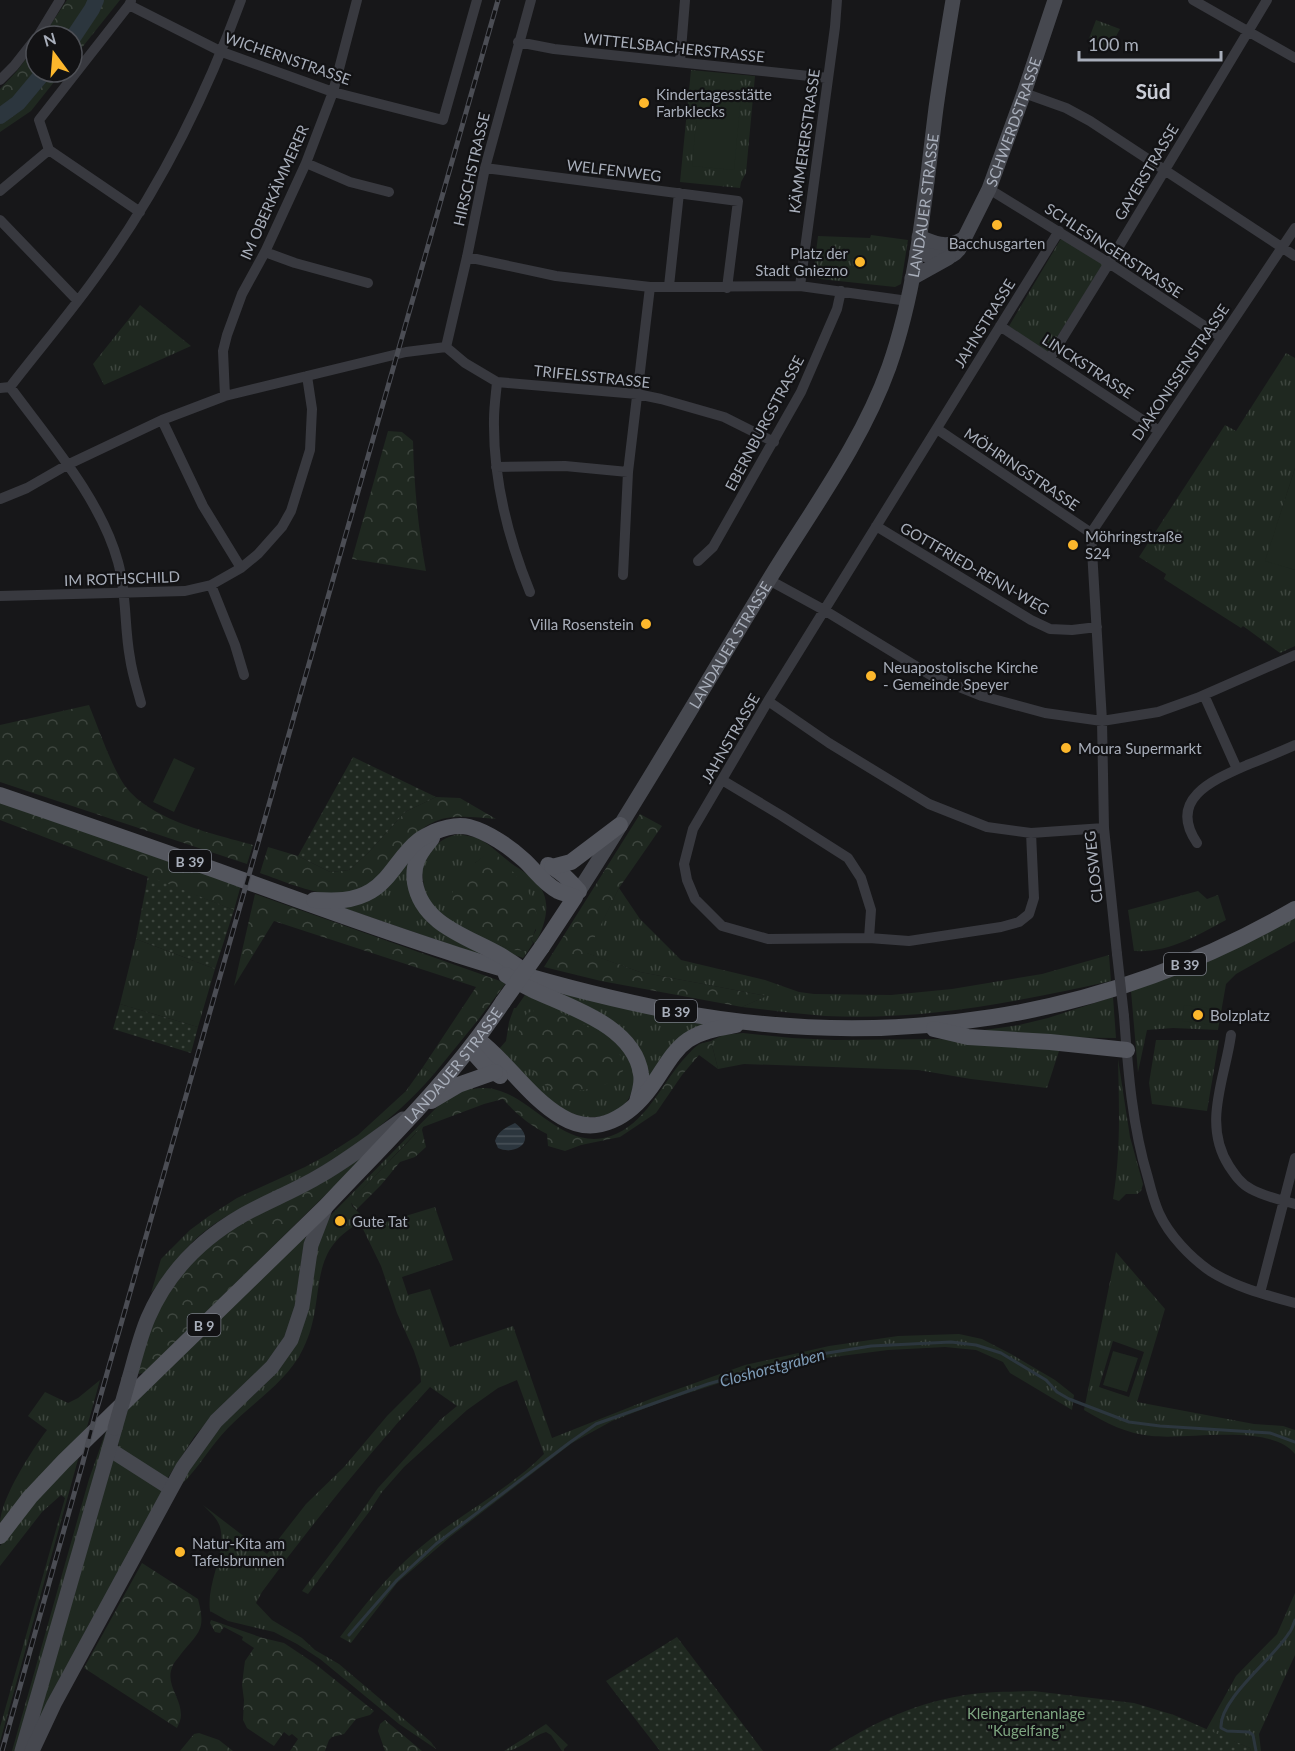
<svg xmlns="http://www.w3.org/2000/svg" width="1295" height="1751" font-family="Lato,sans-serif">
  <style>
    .grass { fill: url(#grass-tufts); fill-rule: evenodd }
    .forest { fill: url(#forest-crowns) }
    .garden { fill: url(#garden-dots) }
    .pitch { fill: #1f2820 }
    .water { fill: url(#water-rules) }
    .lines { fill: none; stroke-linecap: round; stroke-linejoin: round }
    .stream { stroke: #2c363e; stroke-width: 3 }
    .river { stroke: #2c363e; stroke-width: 16 }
    .street { stroke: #38393f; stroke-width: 10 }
    .secondary { stroke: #46484f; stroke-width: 15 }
    .primary { stroke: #54565e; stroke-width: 16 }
    .rail-casing { stroke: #4b4d54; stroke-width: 5 }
    .rail { stroke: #121214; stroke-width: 3; stroke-dasharray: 9; stroke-linecap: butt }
    .street-bridge { stroke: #38393f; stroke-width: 10 }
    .secondary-bridge { stroke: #46484f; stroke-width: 15 }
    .primary-bridge { stroke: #54565e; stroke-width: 16 }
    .poi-dot { fill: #fcb72c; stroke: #121214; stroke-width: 2 }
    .labels { text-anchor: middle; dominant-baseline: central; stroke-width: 4.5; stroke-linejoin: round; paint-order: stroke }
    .shield { fill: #121214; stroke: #7b7f88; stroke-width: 1.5 }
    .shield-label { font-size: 14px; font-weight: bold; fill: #a8aeba }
    .street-label { font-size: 15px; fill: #a8aeba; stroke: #121214 }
    .poi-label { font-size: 15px; fill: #a8aeba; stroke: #121214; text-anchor: start }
    .park-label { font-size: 15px; fill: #7ea681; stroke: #121214 }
    .water-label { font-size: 16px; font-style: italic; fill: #7e9cb7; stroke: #121214 }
    .district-label { font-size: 21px; font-weight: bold; fill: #cacdd6; stroke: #121214 }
  </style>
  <defs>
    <pattern id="grass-tufts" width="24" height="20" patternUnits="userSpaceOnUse" patternTransform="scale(1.5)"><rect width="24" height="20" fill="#1f2820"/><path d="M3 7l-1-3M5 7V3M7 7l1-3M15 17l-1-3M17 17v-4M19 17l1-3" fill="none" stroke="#3d453e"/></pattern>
    <pattern id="forest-crowns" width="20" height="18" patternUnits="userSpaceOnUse" patternTransform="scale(1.5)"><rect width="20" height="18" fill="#1f2820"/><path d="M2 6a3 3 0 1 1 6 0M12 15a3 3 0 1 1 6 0" fill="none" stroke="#3d453e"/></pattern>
    <pattern id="garden-dots" width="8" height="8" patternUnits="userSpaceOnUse" patternTransform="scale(1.5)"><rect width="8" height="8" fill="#1f2820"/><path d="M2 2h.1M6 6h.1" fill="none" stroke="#3d453e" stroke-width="1.8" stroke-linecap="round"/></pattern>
    <pattern id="water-rules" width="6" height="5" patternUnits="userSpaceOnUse" patternTransform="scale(1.5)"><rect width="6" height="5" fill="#2c363e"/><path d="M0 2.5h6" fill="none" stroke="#485158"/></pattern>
  </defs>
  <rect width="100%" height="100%" fill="#171719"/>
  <path class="grass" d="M1096 20 1120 29 1108 51 1088 41Z
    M691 70 755 76 746 173 741 182 740 188 680 182Z
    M871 235 908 240 901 284 895 287 820 279 817 277 814 269 818 236 870 238Z
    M1062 237 1104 263 1047 353 1009 326Z
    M140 305 191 346 104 385 93 364Z
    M1286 353 1295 358V468L1266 560 1295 570V646L1280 653 1243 626 1241 628 1164 579 1166 574 1139 557 1225 425 1236 431Z
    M459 834 478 838 486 843C496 850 505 859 515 866 522 870 529 875 534 880 554 898 546 924 535 944L531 940 536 930 490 852 475 863 477 929C493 945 505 949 528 951L523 958 498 949 455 927 426 901 421 865C433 848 437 839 459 834Z
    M415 850 414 898 495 960 335 905Z
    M619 888 640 919 681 960 765 980 799 992 814 994 891 995 952 989 1042 974 1109 955 1111 981C1017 1002 921 1021 825 1016 797 1014 770 1010 742 1007L766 996 640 972 586 953Z
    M1198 891 1207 899 1218 895 1226 920C1196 936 1169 953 1134 951L1128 910Z
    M1295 916V941L1236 974 1226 984 1218 1030 1173 1028 1147 1030 1138 1072 1131 991Z
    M136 939 215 969 198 1027 120 1004Z
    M539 985 716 1023 648 1083 638 1053Z
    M527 992 572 1012 620 1043 636 1073C631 1097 629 1109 602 1116 561 1126 524 1075 499 1049L506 1041 509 1022 514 1008H516Z
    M1113 997 1116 1038 1037 1037 970 1032 1019 1025 1048 1018Z
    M743 1033 792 1038 835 1040 940 1039 1060 1048 1047 1088 971 1079 918 1070 744 1064 718 1069 711 1041 723 1035Z
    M1156 1040H1219L1207 1111 1152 1104 1149 1083Z
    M1118 1059 1130 1137 1143 1184 1141 1191 1137 1194H1126L1119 1201 1113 1199C1121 1152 1119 1106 1118 1059Z
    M423 1067 434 1074C392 1123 339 1159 281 1189 257 1201 231 1211 209 1228 186 1244 169 1271 151 1293L161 1259 190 1230 209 1216 237 1198 305 1167 327 1155 358 1135 406 1091Z
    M472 1085 473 1089 450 1100 434 1114 351 1201 352 1206 366 1220C302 1249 329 1298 303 1349 287 1382 253 1402 228 1428 211 1445 199 1468 181 1485L200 1446 270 1375 310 1269 326 1220 442 1102Z
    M435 1207 453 1260 402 1277 408 1295 430 1289 450 1347 513 1326 552 1438 653 1398 745 1365 829 1346 898 1336 959 1334 982 1339 1011 1354 1055 1380 1074 1395 1072 1410 1010 1373 1003 1362 976 1350 945 1347 888 1350 802 1361 735 1378 664 1401 612 1421 572 1443 450 1537 397 1583 351 1643 340 1637C363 1607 387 1576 416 1551 456 1516 506 1492 544 1454L517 1380 498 1388 467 1410 404 1467 382 1492 369 1512 308 1594 302 1591 345 1535 378 1488 440 1420 457 1406 430 1387C370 1452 314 1521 262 1592L256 1603 272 1620 302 1638 315 1650 339 1664 431 1742 436 1749 399 1724 320 1659 297 1644 274 1632 228 1621 210 1611C206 1584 227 1551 220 1527 218 1519 209 1511 203 1505L267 1554 306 1504 344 1467 387 1416 421 1382 420 1369 414 1351 397 1313 381 1266 363 1229Z
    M301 1236 306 1238 303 1250 296 1302 292 1325 266 1366 213 1415 194 1437 167 1479 119 1448C115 1435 126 1415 131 1403Z
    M1116 1252 1165 1309 1137 1402 1254 1424 1283 1426 1295 1430V1454C1271 1423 1189 1440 1152 1436 1127 1434 1106 1423 1084 1410ZM1113 1341 1144 1352 1129 1397 1099 1387Z
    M100 1380 0 1742V1727L65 1498 61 1495 42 1512 0 1566V1546L8 1535C5 1532 1 1528 0 1524 0 1499 32 1450 47 1430L28 1416 45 1392 68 1403 78 1398Z
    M106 1431H108L16 1751H12L89 1479Z
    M115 1459 160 1489 162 1492 34 1735 111 1461Z
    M1295 1593V1655L1259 1734 1261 1751H1251L1250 1748 1206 1730 1236 1676 1277 1634Z
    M546 1724 568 1745 564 1749V1751H562L551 1735 546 1732C531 1736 520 1751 504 1751Z"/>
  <path class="forest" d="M67 0H120L72 60V36H43Z
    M36 46V72H62L31 111 0 132V89L16 72Z
    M388 431 402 432 413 441C414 485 418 528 426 571L352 559Z
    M89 705C99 729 107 755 120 778 142 819 211 833 253 845L247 864 0 782V725Z
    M436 797 460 798 496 819C476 818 451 813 432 823 422 827 416 836 409 844 386 872 370 895 331 894 311 893 280 880 260 873L268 847 298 856 330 872 349 870 368 853 405 812Z
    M0 800 241 885 234 910 0 820Z
    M640 814 662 826 619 888 587 953 640 972 767 996 742 1007 601 981 544 967Z
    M490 851 496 854C518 877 550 906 531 940L533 943 528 951 513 950 490 942 462 916 452 903 453 889 475 863Z
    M255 894 506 983 478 1020 434 1074 423 1067 476 987 274 921 234 986Z
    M547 1007C566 1013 625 1043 624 1067 622 1087 568 1095 554 1090 540 1085 533 1072 527 1060 516 1040 515 1033 527 1013Z
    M711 1041 718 1069 699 1055 682 1075 656 1113 620 1137 581 1145 565 1151 548 1146 547 1134C529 1125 515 1113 503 1099L484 1104 423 1127 422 1130 426 1147 415 1157 400 1162 381 1185 356 1210 350 1201C370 1181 389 1162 408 1142 424 1125 440 1103 461 1093 520 1066 552 1156 611 1136 645 1124 660 1087 682 1061 687 1056 692 1049 698 1045 701 1043 707 1042 711 1041Z
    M372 1149 144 1373 138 1374 149 1327 159 1305 206 1244Z
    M142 1563 198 1599C206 1630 200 1631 181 1654 179 1657 175 1661 173 1665 164 1684 181 1696 181 1715 181 1719 179 1724 177 1728L84 1668Z
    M211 1620 263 1638 284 1643 314 1663 374 1711 370 1715 356 1719 344 1734 332 1737 329 1740 325 1751H290L298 1739 292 1734 289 1736 284 1732 274 1746 247 1728 243 1720 244 1700 242 1685 244 1668 245 1661 254 1648 242 1640 243 1637 224 1627 220 1633 215 1632 210 1623Z
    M385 1720 422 1751H385L378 1731 380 1724Z
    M199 1733 219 1740 233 1751H180L194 1734Z"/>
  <path class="garden" d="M353 757 436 797 405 812 368 853 349 870 330 872 298 856Z
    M148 876 234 910 215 969 136 939Z
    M120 1004 198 1027 191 1053 113 1029Z
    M677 1637 763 1751H660L606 1681Z
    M1033 1691 1134 1703 1174 1715 1250 1748 1251 1751H829C871 1724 910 1705 960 1696 984 1691 1009 1692 1033 1691Z"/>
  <path class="pitch" d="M699 92 741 96 734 170 692 166Z
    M1295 468V570L1265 561Z
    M174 758 195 768 174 812 153 802Z
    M1184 1005 1214 1009 1212 1025 1182 1021Z
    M1113 1351 1138 1358 1127 1392 1103 1385Z"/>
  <path class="water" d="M515 1123C539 1141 515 1156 498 1148L495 1141C498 1131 507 1127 515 1123Z"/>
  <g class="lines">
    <path class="stream" d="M349 1635 397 1580 436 1544 569 1443 596 1424 708 1384 803 1357 871 1346 951 1342 976 1345 1001 1353 1046 1380 1057 1392 1069 1399 1129 1422 1160 1426 1270 1433 1295 1442
      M1256 1751 1253 1735 1249 1732 1227 1731 1221 1728C1219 1699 1274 1658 1289 1633 1292 1630 1293 1625 1295 1620"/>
    <path class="river" d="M72 39 92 9 96 0
      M0 116 18 103 44 72"/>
    <path class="street" d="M1193 0 1295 58
      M129 5 222 52 333 92 443 120 477 0
      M38 36 60 0
      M518 42 554 49 828 78
      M680 62 685 0
      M0 80 14 66 36 38
      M1024 93 1066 108 1090 121 1295 256
      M49 150 39 120 129 5 131 1
      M49 150 140 212
      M306 163 350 182 389 192
      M485 168 738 201 727 288
      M989 189 1109 263 1221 337
      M0 191 49 150
      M0 220 77 300
      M265 252 295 263 368 283
      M467 257 556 276 650 287 800 286 908 301
      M669 286 679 193
      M800 286 835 27 837 0
      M1000 326 1159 431
      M446 347 467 257 485 168 531 0
      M446 347 465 363 497 382 637 394 661 399 724 417 774 442
      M1050 358 1109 263 1267 0
      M497 382C496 394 494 407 494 419 493 478 508 538 530 592
      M10 387C48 439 101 499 118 562 127 594 124 626 130 658 132 673 137 688 141 703
      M0 388 10 387C40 348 72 311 100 271 160 188 206 96 241 0
      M225 396 223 351 227 335 242 294 265 252 306 163 333 92 357 0
      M162 420 203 506 241 568
      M937 429 1091 533
      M496 467 565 466 628 472
      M0 499 27 488 67 465 162 420 225 396 406 352 446 347
      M876 526 1031 620 1050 629 1072 630 1097 627
      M1091 533 1102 721 1104 828 1117 954
      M1091 533 1295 228
      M698 561 713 547 801 392 837 309 841 291
      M623 575 628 472 650 287
      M769 580 824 610 932 676 982 696 1045 713 1102 721 1158 712 1197 698 1295 655
      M211 585 235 645 244 675
      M0 596 185 591 211 585 241 568 258 554 282 527 291 511 310 450 312 409 307 376
      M1204 695 1237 769
      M768 701 829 743 929 804 987 827 1031 833 1104 828
      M722 780 782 816 848 858 861 878 871 910 869 938
      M1031 833 1034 898 1029 914 1019 922 1001 927 909 941 869 938 768 939 722 926 695 899 687 880 684 864 693 829 768 701 1059 231
      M1197 843C1167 799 1213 780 1247 765 1263 759 1279 752 1295 745
      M1124 1016C1128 1070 1132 1126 1148 1178 1151 1190 1154 1202 1159 1213 1169 1235 1190 1257 1210 1271 1235 1287 1266 1295 1295 1303
      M1231 1035C1225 1079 1202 1124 1229 1166 1235 1175 1241 1184 1251 1189 1263 1196 1281 1200 1295 1204
      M1260 1293 1295 1158"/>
    <g class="secondary">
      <path d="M919 237C938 244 945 249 963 239"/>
      <path id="s1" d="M917 252C931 256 948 264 959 249L989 189 1024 93 1055 0"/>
      <path d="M912 278 948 258"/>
      <path id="s2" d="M575 897C642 794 703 688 767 583 810 512 861 445 889 367 918 284 925 195 936 108 941 72 947 36 953 0"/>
      <path d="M129 1379C135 1358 140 1337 148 1318 167 1274 201 1239 243 1215 266 1202 292 1192 316 1178 347 1161 374 1139 403 1119"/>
      <path d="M109 1449 170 1488"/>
      <path d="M22 1751 115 1428"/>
      <path d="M32 1751 54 1704 183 1467 216 1421 272 1367 291 1340 302 1307 311 1245 326 1206"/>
    </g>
    <g class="primary">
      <path d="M0 795C73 820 146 845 218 871 367 925 516 981 672 1011 890 1052 1103 1020 1295 909"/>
      <path d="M432 838C427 845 420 852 417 861 414 868 414 876 415 883 422 925 469 937 500 955 507 959 513 963 520 968"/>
      <path d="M548 865C560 870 570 881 579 891"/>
      <path d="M552 867 571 862 620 825"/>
      <path d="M314 900C334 901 353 902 371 891 391 879 400 855 418 841 423 837 428 835 434 832 446 827 457 824 469 827 488 832 510 847 524 860 535 870 544 884 558 891 563 893 569 895 575 897L542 947"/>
      <path d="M506 975C514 980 522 985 531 989 568 1007 634 1025 641 1074 643 1084 639 1093 637 1102"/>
      <path d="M934 1029 968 1037 1050 1042 1127 1050"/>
      <path d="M477 1039C508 1062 528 1097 562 1117 597 1138 630 1116 651 1087 663 1071 672 1051 688 1040 703 1030 720 1028 736 1025"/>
      <path d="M470 1049 487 1068 500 1076"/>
      <path d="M431 1101 458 1085 495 1072"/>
      <path id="s3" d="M0 1536 30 1497 64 1461 326 1206C387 1141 453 1078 503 1002"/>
    </g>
    <g class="rail-casing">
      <path id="rail" d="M2 1751 83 1462 96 1412 498 0"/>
    </g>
    <use href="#rail" class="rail"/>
    <path class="street-bridge" d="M1117 954 1124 1016"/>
    <path class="secondary-bridge" d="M115 1428 129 1379"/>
    <path class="primary-bridge" d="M503 1002 542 947"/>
  </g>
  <g class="poi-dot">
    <circle cx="644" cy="103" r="6"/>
    <circle cx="997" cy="225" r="6"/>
    <circle cx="860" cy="262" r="6"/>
    <circle cx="1073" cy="545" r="6"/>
    <circle cx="646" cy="624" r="6"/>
    <circle cx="871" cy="676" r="6"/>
    <circle cx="1066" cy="748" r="6"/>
    <circle cx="1198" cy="1015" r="6"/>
    <circle cx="340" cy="1221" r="6"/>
    <circle cx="180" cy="1552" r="6"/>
  </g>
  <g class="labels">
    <g class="shield">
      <rect x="169" y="850" width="42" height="22" rx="4.5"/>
      <rect x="1164" y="953" width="42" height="22" rx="4.5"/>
      <rect x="655" y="1000" width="42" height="22" rx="4.5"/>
      <rect x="187.5" y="1314" width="33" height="22" rx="4.5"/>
    </g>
    <g class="shield-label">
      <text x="190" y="861">B 39</text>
      <text x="1185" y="964">B 39</text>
      <text x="676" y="1011">B 39</text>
      <text x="204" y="1325">B 9</text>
    </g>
    <g class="street-label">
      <text transform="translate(674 47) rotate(6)">WITTELSBACHERSTRASSE</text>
      <text transform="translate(288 58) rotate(19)">WICHERNSTRASSE</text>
      <text stroke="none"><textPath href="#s1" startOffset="184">SCHWERDSTRASSE</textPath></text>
      <text transform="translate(804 141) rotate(-82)">KÄMMERERSTRASSE</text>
      <text transform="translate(471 169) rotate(-77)">HIRSCHSTRASSE</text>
      <text transform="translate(614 170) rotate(7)">WELFENWEG</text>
      <text transform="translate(1146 172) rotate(-59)">GAYERSTRASSE</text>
      <text transform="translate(274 192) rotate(-66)">IM OBERKÄMMERER</text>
      <text stroke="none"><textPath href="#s2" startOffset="782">LANDAUER STRASSE</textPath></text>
      <text transform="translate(1114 250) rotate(33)">SCHLESINGERSTRASSE</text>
      <text transform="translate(984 323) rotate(-58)">JAHNSTRASSE</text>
      <text transform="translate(1088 366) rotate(33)">LINCKSTRASSE</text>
      <text transform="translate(1180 372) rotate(-56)">DIAKONISSENSTRASSE</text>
      <text transform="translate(592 376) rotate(6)">TRIFELSSTRASSE</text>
      <text transform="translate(764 423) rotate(-62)">EBERNBURGSTRASSE</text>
      <text transform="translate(1022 469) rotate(34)">MÖHRINGSTRASSE</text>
      <text transform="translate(975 568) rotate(30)">GOTTFRIED-RENN-WEG</text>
      <text transform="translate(122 578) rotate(-2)">IM ROTHSCHILD</text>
      <text stroke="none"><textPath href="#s2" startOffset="296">LANDAUER STRASSE</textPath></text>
      <text transform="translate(730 738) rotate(-60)">JAHNSTRASSE</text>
      <text transform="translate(1093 867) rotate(-96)">CLOSWEG</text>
      <text stroke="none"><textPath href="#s3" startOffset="654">LANDAUER STRASSE</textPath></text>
    </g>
    <g class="poi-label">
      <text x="656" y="94">Kindertagesstätte<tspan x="656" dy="17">Farbklecks</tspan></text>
      <text x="997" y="243" text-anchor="middle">Bacchusgarten</text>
      <text x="848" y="253" text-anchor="end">Platz der<tspan x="848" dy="17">Stadt Gniezno</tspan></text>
      <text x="1085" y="536">Möhringstraße<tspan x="1085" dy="17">S24</tspan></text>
      <text x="634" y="624" text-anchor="end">Villa Rosenstein</text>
      <text x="883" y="667">Neuapostolische Kirche<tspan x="883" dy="17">- Gemeinde Speyer</tspan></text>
      <text x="1078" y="748">Moura Supermarkt</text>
      <text x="1210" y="1015">Bolzplatz</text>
      <text x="352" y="1221">Gute Tat</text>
      <text x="192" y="1543">Natur-Kita am<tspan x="192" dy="17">Tafelsbrunnen</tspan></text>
    </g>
    <g class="park-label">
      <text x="1026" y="1713">Kleingartenanlage<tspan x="1026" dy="17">"Kugelfang"</tspan></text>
    </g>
    <g class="water-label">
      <text transform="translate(772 1367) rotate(-15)">Closhorstgraben</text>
    </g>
    <g class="district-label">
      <text x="1153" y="90">Süd</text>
    </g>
  </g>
  <g transform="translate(54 54) rotate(344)"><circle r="28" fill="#121214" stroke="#4e5056" stroke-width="1.5"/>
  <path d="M0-4.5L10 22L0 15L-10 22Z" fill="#fcb72c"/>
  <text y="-9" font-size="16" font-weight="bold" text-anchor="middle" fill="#a8aeba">N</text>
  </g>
  <path d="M1079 51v9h142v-9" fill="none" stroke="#a8aeba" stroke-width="3"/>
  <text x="1088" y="51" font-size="18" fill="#a8aeba" stroke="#121214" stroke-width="4.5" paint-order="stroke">100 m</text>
</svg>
